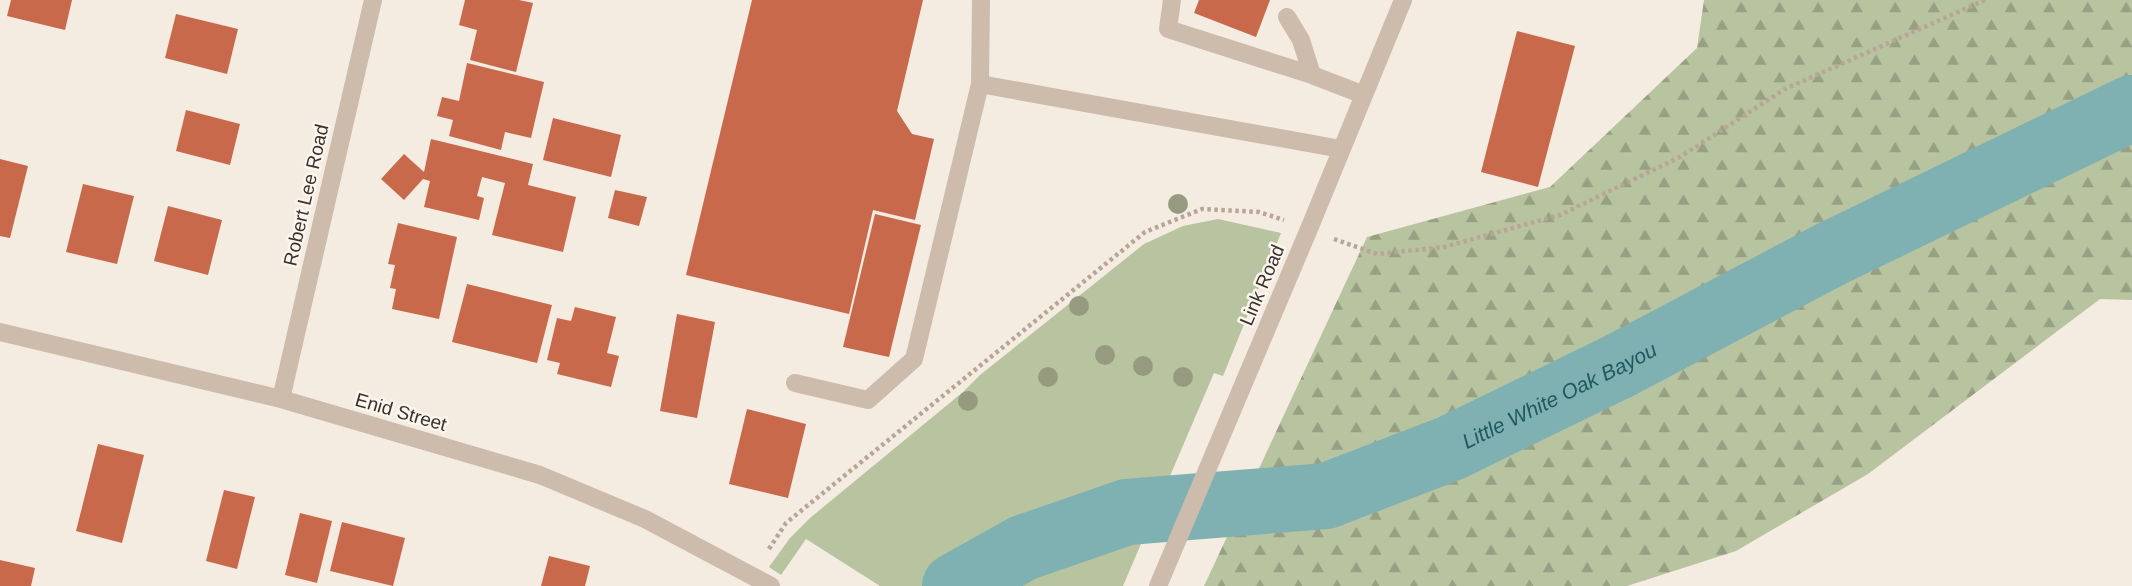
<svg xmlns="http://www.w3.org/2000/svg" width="2132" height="586" font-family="Arial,sans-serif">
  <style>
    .grass { fill: #b8c4a0 }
    .forest { fill: url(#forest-firs) }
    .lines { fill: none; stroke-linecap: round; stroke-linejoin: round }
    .river { stroke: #7fb0b2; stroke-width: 66 }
    .building { fill: #c8694b }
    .path { stroke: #b9a596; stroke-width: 4.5; stroke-dasharray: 3.5 3.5; stroke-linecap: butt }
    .minor { stroke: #cdbbac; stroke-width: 18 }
    .tree { fill: #969b7f }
    .labels { text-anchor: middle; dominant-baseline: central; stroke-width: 5; stroke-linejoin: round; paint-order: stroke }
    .street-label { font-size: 19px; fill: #3b302b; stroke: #fbf5ee }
    .water-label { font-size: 21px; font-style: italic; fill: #1f5a5e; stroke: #fbf5ee }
  </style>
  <defs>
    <pattern id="forest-firs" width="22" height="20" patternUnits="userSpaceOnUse" patternTransform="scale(1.75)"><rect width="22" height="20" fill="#b8c4a0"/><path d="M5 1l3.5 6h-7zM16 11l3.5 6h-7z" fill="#97a083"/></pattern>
  </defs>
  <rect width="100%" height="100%" fill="#f4ebe1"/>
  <path class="grass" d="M1218 219 1281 233 1223 376 1214 373 1123 586H880L806 539 781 575 769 567 790 538 810 518 963 392 980 375 1144 244 1183 226Z"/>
  <path class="forest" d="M1704 0H2132V300L2100 299 1868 474 1736 551 1627 586H1204L1367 237 1550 187 1697 48Z"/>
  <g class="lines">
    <path class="river" id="s1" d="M955 586 1023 548 1127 512 1326 496 1451 448 1621 365 1829 255 2132 108"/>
  </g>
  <path class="building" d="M11 0H72L65 30 7 16Z
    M465 0H519L533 3 516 72 470 60 477 30 459 25Z
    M752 0H923L897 111 912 134 934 139 915 220 873 210 849 314 686 275Z
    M1199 0H1270L1256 37 1194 13Z
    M176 14 238 29 227 74 165 58Z
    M1517 31 1575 46 1538 187 1481 172Z
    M467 63 544 82 531 138 505 132 501 150 449 136 453 120 437 116 442 97 459 101Z
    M186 110 240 124 230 165 176 151Z
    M553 118 621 135 611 177 543 160Z
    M431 139 533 164 528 185 576 197 563 252 492 235 505 183 482 177 477 196 484 198 479 220 424 207 430 181 423 179 404 200 381 179 404 154 424 172Z
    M0 159 28 166 10 238 0 236Z
    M83 184 134 196 117 264 66 252Z
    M615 190 647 197 639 226 608 218Z
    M168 206 222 220 208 275 154 261Z
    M875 214 921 225 889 357 843 347Z
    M398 223 457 237 439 319 392 309 396 289 390 288 395 265 388 264Z
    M467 284 552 305 537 363 452 342Z
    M575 307 616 317 607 353 619 356 611 387 557 374 560 363 547 360 557 318 571 321Z
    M677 314 715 322 697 418 660 411Z
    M747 409 806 424 788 498 729 484Z
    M98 444 144 455 122 543 76 531Z
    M224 490 255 497 237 569 206 561Z
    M300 513 332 521 317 583 285 575Z
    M342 522 405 538 393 586 330 571Z
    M549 556 590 566 585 586H541Z
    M0 560 35 568 31 586H0Z"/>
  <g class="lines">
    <path class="path" d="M1334 239 1377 254 1444 247 1560 215 1680 157 1785 89 1985 0
      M769 549 786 523 1145 232 1202 209 1259 212 1284 220"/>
    <path class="minor" d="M981 0 980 84 1341 149
      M1172 0 1168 29 1312 75 1364 95
      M1287 17 1301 40 1312 75
      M0 332 281 399 540 475 645 519 771 586
      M795 383 868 400 914 359 980 84
      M281 399 373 0
      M1158 586 1309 229 1403 0"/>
  </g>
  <g class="tree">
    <circle cx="1178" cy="204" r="10"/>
    <circle cx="1079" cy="306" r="10"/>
    <circle cx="1105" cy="355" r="10"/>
    <circle cx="1143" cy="366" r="10"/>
    <circle cx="1048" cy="377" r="10"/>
    <circle cx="1183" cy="377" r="10"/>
    <circle cx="968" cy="401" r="10"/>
  </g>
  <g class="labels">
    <g class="street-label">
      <text transform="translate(306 195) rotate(-77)">Robert Lee Road</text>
      <text transform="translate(1262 285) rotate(-67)">Link Road</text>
      <text transform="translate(401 412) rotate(16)">Enid Street</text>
    </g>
    <g class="water-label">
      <text stroke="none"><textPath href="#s1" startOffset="642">Little White Oak Bayou</textPath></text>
    </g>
  </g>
</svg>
